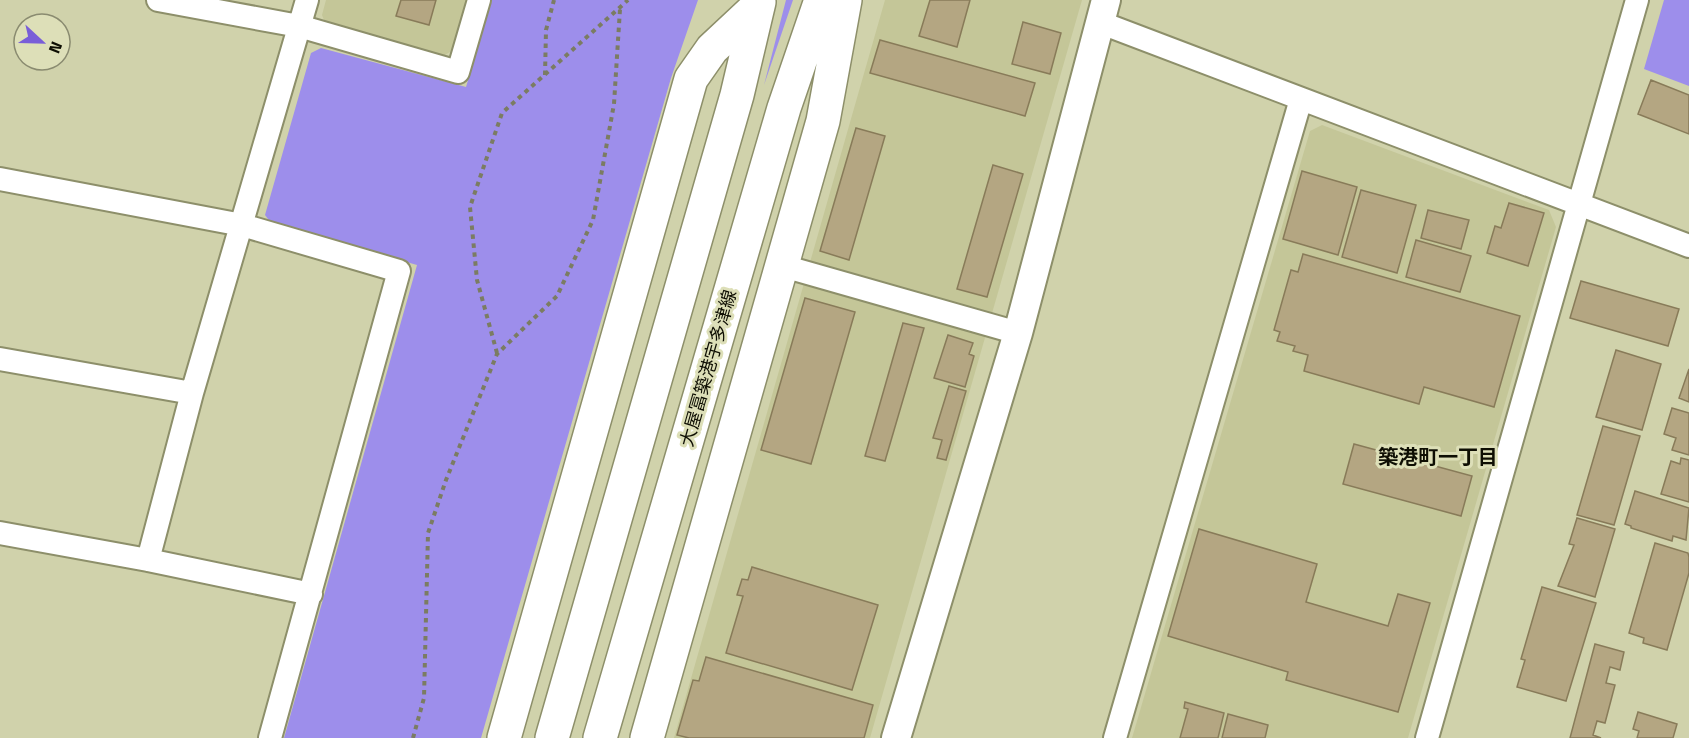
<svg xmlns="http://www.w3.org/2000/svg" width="1689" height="738" font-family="'Titillium Web','Noto Sans JP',sans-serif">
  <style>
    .built { fill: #c4c698 }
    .green { fill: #9d8eeb }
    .building { fill: #b4a682; stroke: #887b59; stroke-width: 1.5 }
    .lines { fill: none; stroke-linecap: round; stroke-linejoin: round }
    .minor-casing { stroke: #8d8f6a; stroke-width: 26 }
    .tertiary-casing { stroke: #8d8f6a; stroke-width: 32 }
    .secondary-casing { stroke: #8d8f6a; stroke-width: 36 }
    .path { stroke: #7b7c62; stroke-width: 4; stroke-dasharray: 4.5 4.5; stroke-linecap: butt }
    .minor { stroke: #fff; stroke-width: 22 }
    .tertiary { stroke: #fff; stroke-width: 28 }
    .secondary { stroke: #fff; stroke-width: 33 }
    .labels { text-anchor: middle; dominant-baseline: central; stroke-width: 6; stroke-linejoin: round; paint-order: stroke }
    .street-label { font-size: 18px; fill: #0e0e03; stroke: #dddfb8 }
    .neighbourhood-label { font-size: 20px; font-weight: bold; fill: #0e0e03; stroke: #dddfb8 }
  </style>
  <rect width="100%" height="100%" fill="#d0d2ab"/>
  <path class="built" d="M326 0H468L452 51 441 57 326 25 322 15Z
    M885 0H1082L870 738H674Z
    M1322 125 1549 210 1556 227 1408 738H1132L1310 131Z"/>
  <path class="green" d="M492 0H698L671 78 481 738H284L417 265 271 223 265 215 311 53 321 48 466 87Z
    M786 0H793L764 85Z
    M1664 0H1689V86L1644 69Z"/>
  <path class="building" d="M401 0H436L429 25 396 16Z
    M930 0H970L957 47 919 36Z
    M1023 22 1061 33 1050 74 1012 64Z
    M880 40 1035 83 1025 116 870 73Z
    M1651 80 1689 95V134L1638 114Z
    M856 128 885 136 849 260 820 251Z
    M993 165 1023 174 987 297 957 289Z
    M1302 171 1357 187 1338 255 1283 239Z
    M1361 190 1416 205 1397 273 1342 257Z
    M1509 203 1544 213 1528 266 1487 253 1495 226 1501 228Z
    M1428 210 1469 220 1461 249 1421 238Z
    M1416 240 1471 256 1460 292 1406 277Z
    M1303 254 1520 316 1494 407 1424 387 1419 404 1304 371 1308 355 1293 351 1295 346 1277 341 1280 332 1274 330 1291 270 1298 272Z
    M1581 281 1679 309 1668 346 1570 318Z
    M805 298 855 312 811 464 761 450Z
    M903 323 924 328 885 461 865 456Z
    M948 335 973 343 969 354 974 356 965 387 934 378Z
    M1616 350 1661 364 1642 430 1596 417Z
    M1689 369V402L1679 398Z
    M949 386 966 391 946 460 937 458 942 440 933 438Z
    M1672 408 1689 413V455L1672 450 1676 438 1664 434Z
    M1603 426 1640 436 1614 525 1577 515Z
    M1354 444 1472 476 1461 516 1343 484Z
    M1681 458 1689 460V502L1661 494 1671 461 1680 464Z
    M1635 491 1689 508 1686 540 1673 536 1672 541 1631 528V526L1625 524Z
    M1577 518 1615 529 1595 597 1558 586 1574 545 1569 544Z
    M1199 529 1317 564 1306 602 1388 626 1398 594 1430 603 1398 712 1286 680 1288 672 1168 636Z
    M1655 543 1688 553 1689 557V573L1667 650 1643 643 1644 638 1629 633Z
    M752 567 878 605 852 690 726 653 743 596 737 595 742 579 748 580Z
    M1542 587 1596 603 1566 701 1517 687 1525 660 1521 659Z
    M1595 644 1624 652 1620 670 1610 667 1606 683 1615 685 1605 723 1597 721 1593 735 1601 738H1570Z
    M706 657 873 705 864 738H689L677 735 693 680 699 681Z
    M1185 702 1224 713 1218 738H1180L1188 709 1184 708Z
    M1638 712 1677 724 1673 738H1637L1639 731 1633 729Z
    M1228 714 1268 725 1265 738H1222Z"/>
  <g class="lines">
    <g class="minor-casing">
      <path id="minor" d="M158 0 299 26 458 72 479 0
        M1099 22 1689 246
        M0 179 242 225 399 271 270 738
        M783 266 1018 333
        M0 359 192 393
        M0 533 148 560 311 594
        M148 560 192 393 307 0
        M1115 738 1301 99
        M1427 738 1637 0"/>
    </g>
    <g class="tertiary-casing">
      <path id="tertiary" d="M896 738 1018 333 1106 0"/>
    </g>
    <g class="secondary-casing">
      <path id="secondary" d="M504 738 691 79 712 49 758 6
        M552 738 737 95 759 2
        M600 738 784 108 821 0
        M647 738 823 121 845 0"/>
    </g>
    <path class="path" d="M545 75 546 30 554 0
      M497 353 477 280 470 207 502 113 628 0
      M413 738 424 698 428 533 446 480 497 354 557 296 593 220 614 104 620 9"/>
    <use href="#minor" class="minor"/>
    <use href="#tertiary" class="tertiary"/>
    <use href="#secondary" class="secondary"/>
  </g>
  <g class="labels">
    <g class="street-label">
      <text transform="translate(708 368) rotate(-74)">大屋冨築港宇多津線</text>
    </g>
    <g class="neighbourhood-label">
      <text x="1438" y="456">築港町一丁目</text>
    </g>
  </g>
  <g transform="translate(42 42) rotate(112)"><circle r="28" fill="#dddfb8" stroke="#8a8b70" stroke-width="1.5"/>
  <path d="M0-4.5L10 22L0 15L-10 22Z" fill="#795ed8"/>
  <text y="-9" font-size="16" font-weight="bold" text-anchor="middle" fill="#0e0e03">N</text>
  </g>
</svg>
